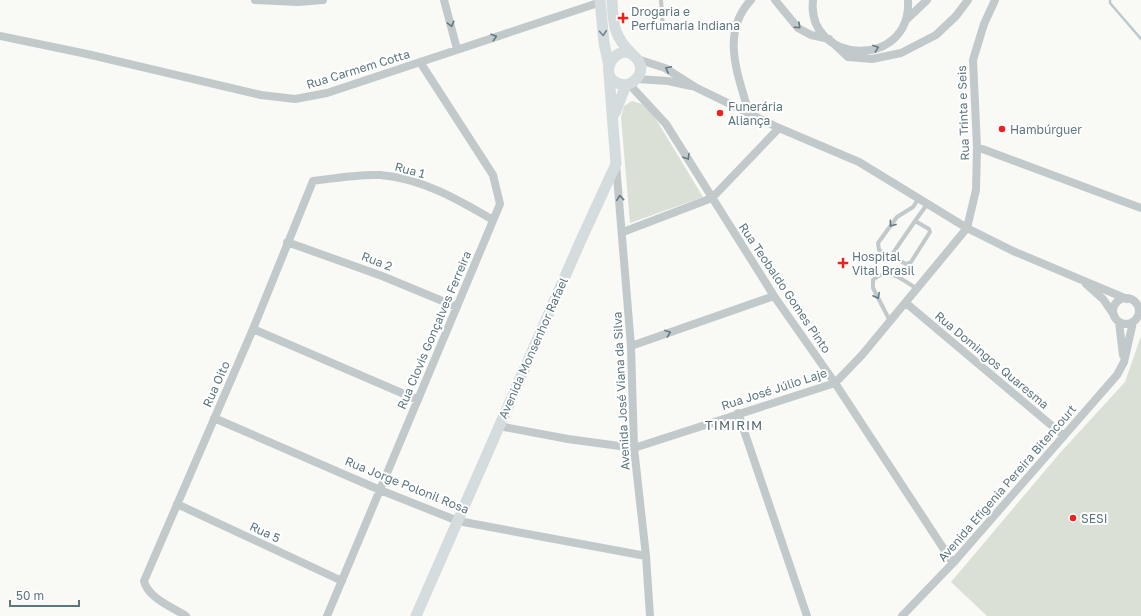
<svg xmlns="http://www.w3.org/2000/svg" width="1141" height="616" font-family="'Golos Text',sans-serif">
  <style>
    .green { fill: #dae0d5 }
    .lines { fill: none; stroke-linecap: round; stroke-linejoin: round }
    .stream { stroke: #bacbcd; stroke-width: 2.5 }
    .service { stroke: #c2c9cb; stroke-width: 4 }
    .minor { stroke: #c2c9cb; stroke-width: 8 }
    .secondary { stroke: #d5dcde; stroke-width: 11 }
    .oneway { stroke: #627b83 }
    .oneway2 { stroke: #6f868d }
    .poi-dot { fill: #f61e1a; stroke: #fff; stroke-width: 1.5 }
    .labels { text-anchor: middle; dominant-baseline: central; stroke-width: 4; stroke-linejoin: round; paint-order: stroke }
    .poi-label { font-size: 12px; fill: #5d777f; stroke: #fff; text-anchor: start }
    .street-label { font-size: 12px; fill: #5d777f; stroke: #fff }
    .neighbourhood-label { font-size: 13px; letter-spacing: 1px; fill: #54696f; stroke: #fff }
  </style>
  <rect width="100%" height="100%" fill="#f9f9f6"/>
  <path class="green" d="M632 101 642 104 654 116 703 197 630 223 621 117 624 106Z
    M1141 336V616H987L951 582 1060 453 1125 382Z"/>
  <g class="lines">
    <path class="stream" d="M1110 0V3L1141 39"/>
    <path class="service" d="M661 0 663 30
      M919 198 913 207 897 217 878 243 879 250 906 264 911 262 930 232 929 229 915 221 928 203
      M891 256 915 221
      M890 321 873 288V280C888 266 903 280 917 289"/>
    <path class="minor" d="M255 0 298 2 323 0
      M444 0 457 49
      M775 0 798 28 811 35 829 39
      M813 0C806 65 912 70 908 0
      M906 20 927 0
      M0 36 87 54 261 95 295 99 327 93 601 2
      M832 42 848 57 872 59 901 53 936 35 956 16 968 0
      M637 59 665 68 695 87 779 128 859 162 967 228 1013 251 1127 299
      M637 79 668 81 691 86
      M629 84 666 124 774 296 835 383 953 563
      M749 113C738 75 720 33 751 0
      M977 147 1141 208
      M616 164 631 346 634 448 646 556 650 616
      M623 232 712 198 779 128
      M287 242 382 276 457 307
      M1086 284 1103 299 1114 315
      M1113 311a13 13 0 1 1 26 0a13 13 0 1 1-26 0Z
      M906 303 1064 436
      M1119 322 1123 355
      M253 329 418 400
      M631 346 774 296
      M738 413 807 616
      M214 418 380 490 458 521 646 556
      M499 426 568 439 634 448 835 383 862 355 967 228 976 190 977 147 973 60 984 24 995 0
      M177 504 342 581
      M186 616C172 607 148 598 144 581L253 329 313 181C335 178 358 174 380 175 421 178 459 200 493 220
      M327 616 500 204 493 175 420 62
      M902 616 953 563 1117 375 1124 362 1133 322"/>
    <path class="secondary" d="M600 0 604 43 609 66
      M612 0C613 25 614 37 633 55
      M615 113 626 85C637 82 646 70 637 59 618 35 590 82 626 85
      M416 616 581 240 616 164 609 74"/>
  </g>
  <defs><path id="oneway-chevron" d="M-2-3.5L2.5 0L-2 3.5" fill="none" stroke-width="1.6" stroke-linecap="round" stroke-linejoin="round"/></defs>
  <g class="oneway">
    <use href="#oneway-chevron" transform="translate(451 24) rotate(75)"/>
    <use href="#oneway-chevron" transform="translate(798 26) rotate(42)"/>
    <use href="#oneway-chevron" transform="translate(494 37) rotate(-18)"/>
    <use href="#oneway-chevron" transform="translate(876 48) rotate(-20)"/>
    <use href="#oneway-chevron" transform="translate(668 69) rotate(-155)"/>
    <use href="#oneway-chevron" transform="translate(687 157) rotate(58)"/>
    <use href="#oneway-chevron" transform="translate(620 198) rotate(-96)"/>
    <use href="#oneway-chevron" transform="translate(892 224) rotate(126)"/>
    <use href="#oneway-chevron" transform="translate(877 296) rotate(64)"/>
    <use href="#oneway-chevron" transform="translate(668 333) rotate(-20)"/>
  </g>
  <use class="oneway2" href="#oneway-chevron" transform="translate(603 33) rotate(85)"/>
  <g class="poi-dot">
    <path d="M621 12h4v4h4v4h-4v4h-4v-4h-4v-4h4z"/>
    <circle cx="720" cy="113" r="4"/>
    <circle cx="1002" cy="129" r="4"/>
    <path d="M841 257h4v4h4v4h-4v4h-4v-4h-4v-4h4z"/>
    <circle cx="1073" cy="518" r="4"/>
  </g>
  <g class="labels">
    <g class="poi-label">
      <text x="631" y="11">Drogaria e<tspan x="631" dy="14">Perfumaria Indiana</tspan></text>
      <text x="728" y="106">Funerária<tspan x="728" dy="14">Aliança</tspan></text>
      <text x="1010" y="129">Hambúrguer</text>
      <text x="852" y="256">Hospital<tspan x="852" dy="14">Vital Brasil</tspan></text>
      <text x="1081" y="518">SESI</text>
    </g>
    <g class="street-label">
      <text transform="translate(358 69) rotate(-17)">Rua Carmem Cotta</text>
      <text transform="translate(963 113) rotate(-92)">Rua Trinta e Seis</text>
      <text transform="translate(410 170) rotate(15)">Rua 1</text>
      <text transform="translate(377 261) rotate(21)">Rua 2</text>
      <text transform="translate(785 288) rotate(56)">Rua Teobaldo Gomes Pinto</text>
      <text transform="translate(434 330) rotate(-67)">Rua Clovis Gonçalves Ferreira</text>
      <text transform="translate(533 348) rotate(-66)">Avenida Monsenhor Rafael</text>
      <text transform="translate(992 360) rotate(40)">Rua Domingos Quaresma</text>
      <text transform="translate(216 384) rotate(-66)">Rua Oito</text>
      <text transform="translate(774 389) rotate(-18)">Rua José Júlio Laje</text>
      <text transform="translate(621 391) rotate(-93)">Avenida José Viana da Silva</text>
      <text transform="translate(1007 483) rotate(-49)">Avenida Efigenia Pereira Bitencourt</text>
      <text transform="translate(407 485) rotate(22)">Rua Jorge Polonil Rosa</text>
      <text transform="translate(265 532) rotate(25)">Rua 5</text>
    </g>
    <g class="neighbourhood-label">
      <text x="734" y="425">TIMIRIM</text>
    </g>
  </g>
  <path d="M10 600v6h69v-6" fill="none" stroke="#5d777f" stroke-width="2"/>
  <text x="16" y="600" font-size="12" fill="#5d777f" stroke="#ffffff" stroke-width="3" paint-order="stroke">50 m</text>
</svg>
